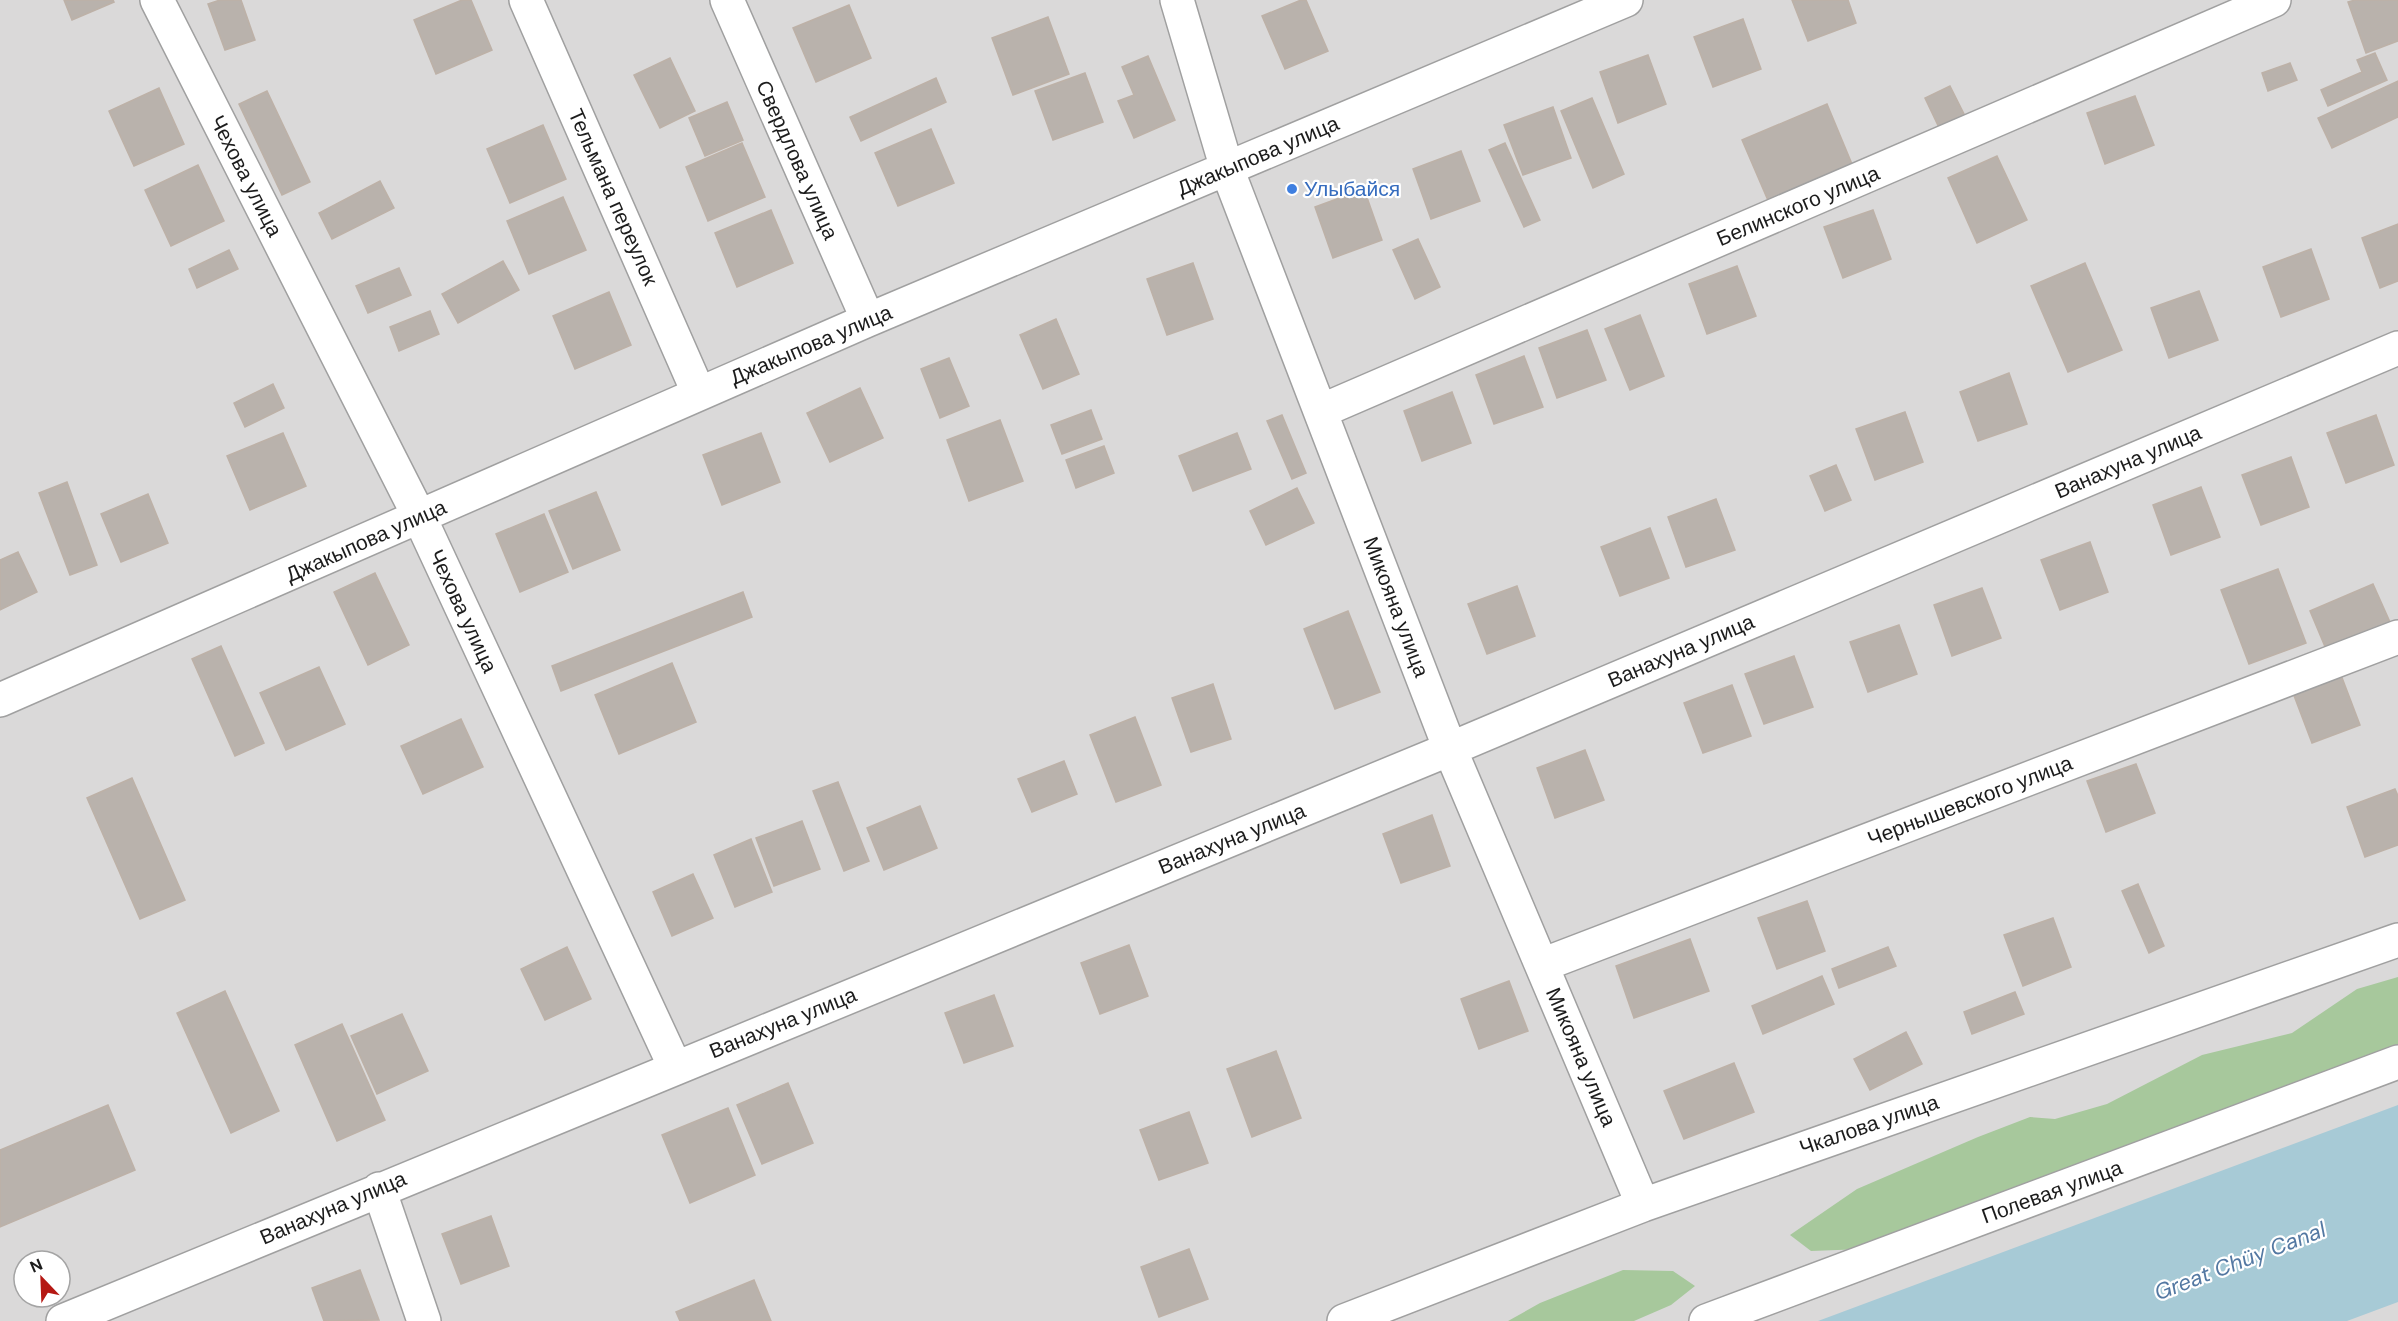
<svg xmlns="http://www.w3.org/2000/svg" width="2398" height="1321" font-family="'DM Sans',sans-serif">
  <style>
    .residential { fill: #dad9d9; fill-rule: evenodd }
    .forest { fill: #a7c89c }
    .water { fill: #a7cad6 }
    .building { fill: #b9b2ac; stroke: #bdb1a7; stroke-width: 1.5 }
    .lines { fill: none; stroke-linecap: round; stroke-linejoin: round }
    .minor-casing { stroke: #a0a0a0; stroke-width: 36 }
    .minor { stroke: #fff; stroke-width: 33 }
    .shop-dot { fill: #3f7fe0; stroke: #fff; stroke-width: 2 }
    .labels { text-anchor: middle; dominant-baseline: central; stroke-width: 4.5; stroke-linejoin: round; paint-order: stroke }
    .street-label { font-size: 21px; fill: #1c1c1c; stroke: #fff }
    .shop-label { font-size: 21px; fill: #366cbe; stroke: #fff; text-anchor: start }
    .water-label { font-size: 22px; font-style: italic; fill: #5378a2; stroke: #fff }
  </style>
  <rect width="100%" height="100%" fill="#edeae3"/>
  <path class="residential" d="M0 0H2398V1321H0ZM24 1261H60V1297H24Z"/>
  <path class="forest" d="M2398 977V1053L1864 1249 1811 1251 1790 1235 1857 1189 1978 1137 2030 1117 2055 1119 2107 1104 2202 1055 2292 1033 2357 989Z
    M1623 1270 1673 1271 1695 1286 1671 1305 1634 1321H1508L1540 1303Z"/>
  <path class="water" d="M2398 1105V1302L2347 1321H1818Z"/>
  <path class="building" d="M64 0H113L114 2 72 20Z
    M220 0H241L255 40 225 50 208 4Z
    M462 0H471L492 50 436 74 414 20Z
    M1301 0H1306L1328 51 1285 69 1262 16Z
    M1792 0H1848L1856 23 1808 41Z
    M2355 0H2398V41L2366 53 2348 2Z
    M849 5 871 58 816 82 793 28Z
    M1048 17 1069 74 1013 95 992 38Z
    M1743 19 1761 69 1713 87 1694 37Z
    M2375 53 2387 80 2328 106 2321 90 2362 72 2357 60Z
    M1648 55 1666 104 1618 123 1600 72Z
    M1148 56 1175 120 1134 138 1118 101 1134 95 1122 67Z
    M670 58 695 111 660 128 634 75Z
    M2290 63 2297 80 2268 91 2262 73Z
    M1085 73 1103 122 1053 140 1035 91Z
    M936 78 946 102 861 141 850 117Z
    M2398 81V117L2332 148 2318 118Z
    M1950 86 1970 126 1944 138 1925 98Z
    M159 88 184 144 134 166 109 111Z
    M267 91 310 182 282 195 239 104Z
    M2135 96 2154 145 2105 164 2087 113Z
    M1592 98 1624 174 1593 188 1561 111Z
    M727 102 743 140 705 156 689 118Z
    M1827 104 1857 176 1773 212 1742 140Z
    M1553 107 1571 158 1523 175 1504 125Z
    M543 125 566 179 510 203 487 149Z
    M931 129 954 183 898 206 875 153Z
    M742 143 765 197 708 221 686 167Z
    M1505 143 1540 220 1524 227 1489 150Z
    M1461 151 1480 201 1431 219 1413 169Z
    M1997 156 2027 220 1977 243 1948 178Z
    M198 165 224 221 171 246 145 190Z
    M380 181 394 208 332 239 319 213Z
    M1364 189 1382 240 1333 258 1315 207Z
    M563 197 586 250 529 274 507 221Z
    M771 210 793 263 737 287 715 233Z
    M1873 210 1891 259 1843 278 1824 227Z
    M2398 224V281L2380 288 2362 238Z
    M1418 239 1440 287 1415 299 1393 250Z
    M2311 249 2329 299 2281 317 2263 267Z
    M229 250 238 269 197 288 189 269Z
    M503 261 519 290 458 323 442 294Z
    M1193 263 1213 319 1167 335 1147 279Z
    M2085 263 2122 350 2068 372 2031 286Z
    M1737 266 1756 316 1707 334 1689 284Z
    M399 268 411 295 368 313 356 286Z
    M2199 291 2218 340 2169 358 2151 308Z
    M609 292 631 345 575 369 553 316Z
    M430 311 439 334 399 351 390 327Z
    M1640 315 1664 376 1630 390 1605 329Z
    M1056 319 1079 374 1043 389 1020 335Z
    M1587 330 1606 380 1557 398 1539 348Z
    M1524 356 1543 407 1494 424 1476 375Z
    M949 358 969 406 940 418 921 369Z
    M2009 373 2027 424 1978 441 1960 392Z
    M273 384 284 408 245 427 234 403Z
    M860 388 883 438 830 462 807 413Z
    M1452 392 1471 443 1422 461 1404 411Z
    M1091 410 1102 439 1062 454 1051 425Z
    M1905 412 1923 462 1875 480 1856 429Z
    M1282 415 1306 473 1292 479 1267 421Z
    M2376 415 2394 465 2346 483 2327 433Z
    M1000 420 1023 481 969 501 947 440Z
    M283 433 306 486 250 510 227 456Z
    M761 433 780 482 722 505 703 455Z
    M1237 433 1251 469 1193 491 1179 456Z
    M1104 446 1114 473 1076 488 1066 460Z
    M2291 457 2309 507 2261 525 2242 475Z
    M1836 465 1851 500 1825 511 1810 476Z
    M67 482 97 565 70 575 39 493Z
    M2201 487 2220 537 2171 555 2153 505Z
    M1297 488 1314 523 1266 545 1250 511Z
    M596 492 620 550 573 569 549 511Z
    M148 494 168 543 121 562 101 514Z
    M1716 499 1735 550 1686 567 1668 517Z
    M544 514 568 572 520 592 496 534Z
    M1650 528 1669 578 1620 596 1601 547Z
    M2090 542 2108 592 2060 610 2041 560Z
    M18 552 37 592 0 610V560Z
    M2278 569 2306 643 2249 664 2221 590Z
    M375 573 409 645 368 665 334 592Z
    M2373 584 2390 622 2326 649 2310 611Z
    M1517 586 1535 636 1487 654 1468 604Z
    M1982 588 2001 638 1952 656 1934 605Z
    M743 592 752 617 561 691 552 666Z
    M1348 611 1380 692 1335 709 1304 629Z
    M1899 625 1917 674 1868 692 1850 642Z
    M221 646 264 743 235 756 192 659Z
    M1794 656 1813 707 1764 724 1745 674Z
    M672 663 696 722 619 754 595 695Z
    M319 667 345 724 286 750 260 693Z
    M2341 675 2360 725 2312 743 2293 693Z
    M1213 684 1231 739 1191 752 1172 698Z
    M1732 685 1751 736 1703 753 1684 703Z
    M1135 717 1161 785 1116 802 1090 735Z
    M461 719 483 767 423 794 401 746Z
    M1585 750 1604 800 1555 818 1537 768Z
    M1064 761 1077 794 1032 812 1018 779Z
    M2136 764 2155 813 2106 832 2087 781Z
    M132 778 185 900 140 919 87 798Z
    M838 782 869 861 844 871 813 791Z
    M2395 789 2398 796V845L2365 857 2347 807Z
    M920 806 937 848 884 870 867 828Z
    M1432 815 1450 866 1401 883 1383 834Z
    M802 821 820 869 774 886 756 838Z
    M751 839 772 892 735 907 714 855Z
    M693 874 713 918 672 936 653 892Z
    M2138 884 2164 946 2149 953 2122 891Z
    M1807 901 1825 951 1777 969 1758 918Z
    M2053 918 2071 967 2023 986 2004 935Z
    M1690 939 1709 991 1634 1018 1616 966Z
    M1129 945 1148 996 1100 1014 1081 963Z
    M567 947 591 999 545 1020 521 969Z
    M1888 947 1896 966 1839 988 1832 969Z
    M1822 976 1834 1004 1763 1034 1752 1006Z
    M1509 981 1528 1031 1479 1049 1461 999Z
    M225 991 279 1111 231 1133 177 1013Z
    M2015 992 2024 1014 1972 1034 1964 1012Z
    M994 995 1013 1046 964 1063 945 1013Z
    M402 1014 428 1071 377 1094 351 1036Z
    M342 1024 385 1120 337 1141 295 1045Z
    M1906 1032 1922 1064 1870 1090 1854 1059Z
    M1276 1051 1301 1118 1252 1137 1227 1069Z
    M1734 1063 1754 1112 1684 1139 1664 1091Z
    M788 1083 813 1143 762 1164 737 1105Z
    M108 1105 135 1170 0 1227V1150Z
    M728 1108 755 1175 690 1203 662 1135Z
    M1189 1112 1208 1163 1159 1180 1140 1130Z
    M491 1216 509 1266 461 1284 442 1234Z
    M1189 1249 1208 1299 1159 1317 1141 1267Z
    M360 1270 379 1320 324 1321 312 1288Z
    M754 1280 771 1321H680L676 1312Z"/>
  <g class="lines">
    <g class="minor-casing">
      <path id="minor" d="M157 0 420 518 675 1067
        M526 0 699 394
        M727 0 868 320
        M1177 0 1227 169 1450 749 1643 1205
        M1321 411 2274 0
        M0 700 868 320 1626 0
        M1542 965 2398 637
        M379 1189 424 1321
        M63 1321 1450 749 2398 348
        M1344 1321 1643 1205 2398 940
        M1706 1321 2398 1062"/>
    </g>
    <use href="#minor" class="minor"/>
  </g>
  <circle class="shop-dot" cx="1292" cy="189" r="6"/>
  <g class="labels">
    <g class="street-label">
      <text transform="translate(1258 156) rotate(-23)">Джакыпова улица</text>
      <text transform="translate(797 160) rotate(66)">Свердлова улица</text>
      <text transform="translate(246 176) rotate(63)">Чехова улица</text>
      <text transform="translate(613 197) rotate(66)">Тельмана переулок</text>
      <text transform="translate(1798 206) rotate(-23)">Белинского улица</text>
      <text transform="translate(811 345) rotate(-23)">Джакыпова улица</text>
      <text transform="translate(2128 462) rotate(-23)">Ванахуна улица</text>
      <text transform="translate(366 541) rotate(-24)">Джакыпова улица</text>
      <text transform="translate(1396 607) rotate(69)">Микояна улица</text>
      <text transform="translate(463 611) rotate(65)">Чехова улица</text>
      <text transform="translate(1681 651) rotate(-23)">Ванахуна улица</text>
      <text transform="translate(1970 801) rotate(-21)">Чернышевского улица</text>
      <text transform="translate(1232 839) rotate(-22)">Ванахуна улица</text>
      <text transform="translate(783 1023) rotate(-22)">Ванахуна улица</text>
      <text transform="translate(1581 1057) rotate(67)">Микояна улица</text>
      <text transform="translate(1869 1125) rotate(-19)">Чкалова улица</text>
      <text transform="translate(2052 1192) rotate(-20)">Полевая улица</text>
      <text transform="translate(333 1208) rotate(-23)">Ванахуна улица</text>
    </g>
    <g class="shop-label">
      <text x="1304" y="189">Улыбайся</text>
    </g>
    <g class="water-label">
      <text transform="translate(2240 1261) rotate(-21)">Great Chüy Canal</text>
    </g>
  </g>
  <g transform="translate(42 1279) rotate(337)"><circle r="28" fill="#ffffff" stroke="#a4a4a4" stroke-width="1.5"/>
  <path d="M0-4.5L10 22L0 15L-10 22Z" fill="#b51813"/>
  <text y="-9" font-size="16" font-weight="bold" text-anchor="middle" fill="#1c1c1c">N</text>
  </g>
</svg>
